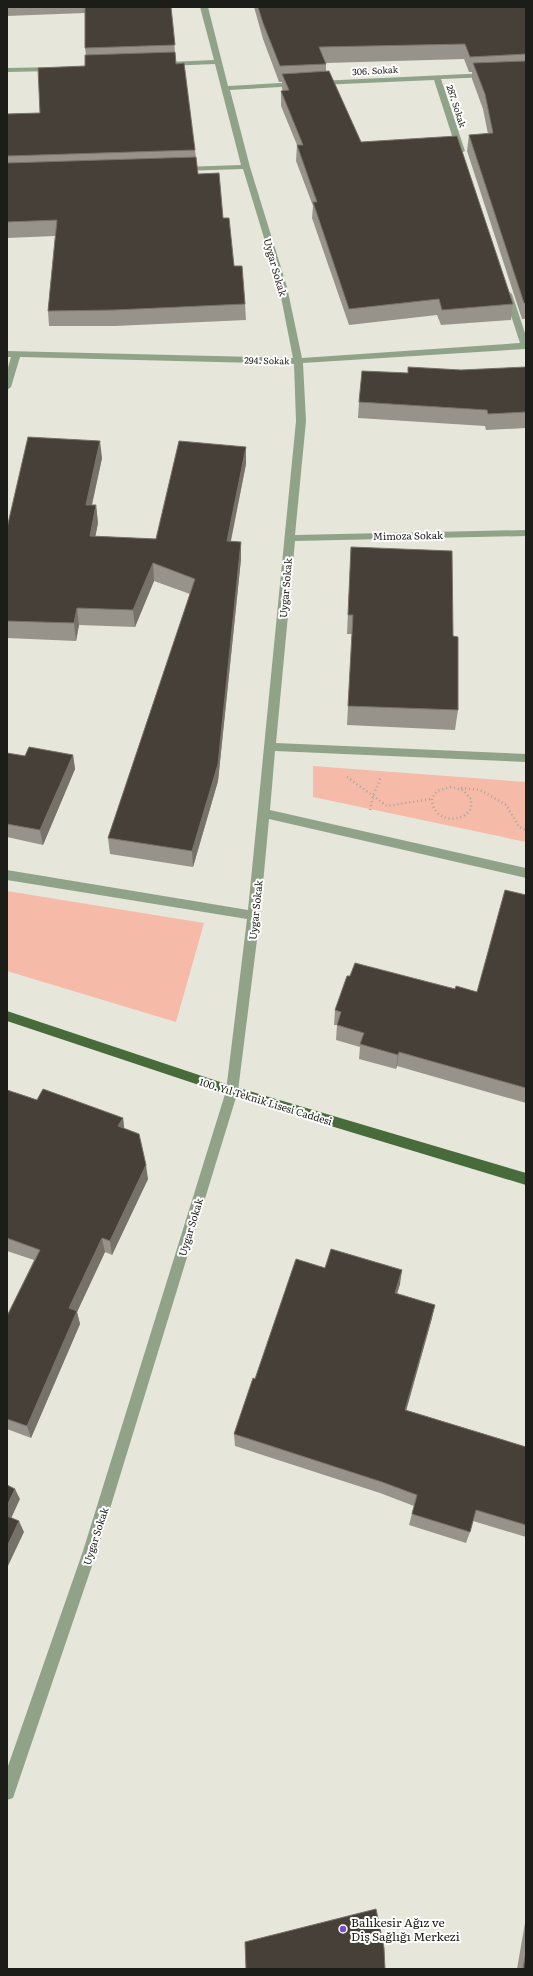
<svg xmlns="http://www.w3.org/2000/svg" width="533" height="1976" font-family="Literata,serif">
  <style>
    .green { fill: #f6baa8 }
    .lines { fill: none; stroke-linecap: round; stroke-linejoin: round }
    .path { stroke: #a6a69d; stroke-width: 2.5; stroke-dasharray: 1 3; stroke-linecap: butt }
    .minor { fill: #90a389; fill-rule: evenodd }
    .major { fill: #486b3c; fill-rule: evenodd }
    .wall { fill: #97938a }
    .shaded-wall { fill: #777269 }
    .building { fill: #474038; stroke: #777269 }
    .poi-dot { fill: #784cc5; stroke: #fff; stroke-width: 1.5 }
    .labels { text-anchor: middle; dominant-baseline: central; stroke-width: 4; stroke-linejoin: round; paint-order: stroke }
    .far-street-label { font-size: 9px; fill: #1c1c18; stroke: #fff }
    .street-label { font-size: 10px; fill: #1c1c18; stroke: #fff }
    .near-poi-label { font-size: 12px; fill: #1c1c18; stroke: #fff; text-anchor: start }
  </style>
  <rect width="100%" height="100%" fill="#e7e6db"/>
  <path class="green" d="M313 766 526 782V842L313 797Z
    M7 891 204 923 176 1022 7 971Z"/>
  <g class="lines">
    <path class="path" d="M347 777 387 806 431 799
      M450 787 463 790 471 799V809C468 812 465 816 461 817 446 823 431 813 432 798L437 791Z
      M461 788 480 790 506 805 519 827 526 830
      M370 810 373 796 381 777"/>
    <path class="minor" d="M200 7H208L228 86 298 82 302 84 298 86 230 90 250 167 287 287 302 358 520 343 504 294 508 291 512 294 526 336 525 349 303 363 306 421 295 535 526 530V536L295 541 276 743 526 754V762L275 751 270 810 526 868V878L269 819 260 916 238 1091 97 1551 15 1792 13 1798 7 1800V1769L83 1551 226 1091 247 919 7 880V870L248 910 296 421 294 364 20 357 11 387 7 390V371L11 357H7V351L293 358 279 287 243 169 182 171 178 169 182 167 241 165 215 64 168 66 164 64 168 62 214 60Z
      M57 67 58 69 54 71 7 72V68Z
      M488 73 492 75 491 77 441 79 465 151 461 153 457 151 434 80 319 85 315 83 319 81Z"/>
    <path class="major" d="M7 1011 232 1086 526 1173V1185L232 1096 7 1021Z"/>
  </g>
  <path class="wall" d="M7 7H171L176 64 195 150 196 157 198 174 223 218 234 266 245 304 246 320 115 326H49L48 311 55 236 7 238V114L40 113 85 66 86 55 85 48V13L7 16Z
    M254 7H526V319H522L467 151 469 135 488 134 483 109 472 79V72H469L464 59 326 63V72L361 142 513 304 511 320 441 325 437 315 349 325 312 218 313 206 296 161 297 145 281 106V91H283L282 89V82H279L263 39Z
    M526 367V428L486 430 485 426 358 418 359 402 408 373Z
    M102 458 92 505H96L98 523 95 536 156 539 246 464 231 541 241 559 218 781 193 867 110 854 108 838 190 594 154 581 135 627 79 625 76 641 7 638V528Z
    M351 547 453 636 458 710 455 730 347 725 352 634H347Z
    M7 753 25 756 73 755 75 769 43 845 7 837Z
    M526 895V1103L397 1066 396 1069 359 1059 360 1047 336 1040 337 1025H334L335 1010 350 976 455 989 477 992Z
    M7 1090 37 1100 123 1118 124 1128 148 1179 112 1255 105 1252 77 1312 80 1324 31 1438 7 1429V1316L34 1260 7 1251Z
    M325 1268 400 1284 397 1293 432 1318 406 1410 526 1447V1537L473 1521 470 1532 466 1543 409 1525 414 1506 380 1493 235 1446 234 1434 255 1379Z
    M526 1917V1969H517Z"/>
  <path class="shaded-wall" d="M100 441 102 458 88 522 86 505Z
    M246 447V464L227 559V541Z
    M96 505 98 523 92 554 90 536Z
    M241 542V559L218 781 193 867 192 851Z
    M153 563 154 581 135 627 133 610Z
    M77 608 79 625 76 641 74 623Z
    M73 755 75 769 43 845 40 830Z
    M399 1052 397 1066 396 1069 398 1055Z
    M123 1118 125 1134 118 1126Z
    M146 1165 148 1179 112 1255 110 1241Z
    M102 1238 105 1252 77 1312 80 1324 31 1438 27 1426 69 1308Z
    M402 1270 400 1284 393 1307 395 1293Z
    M435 1305 432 1318 403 1422 405 1410Z
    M15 1489 20 1499 8 1525 7 1523V1506Z
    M19 1521 24 1532 7 1568V1547Z"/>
  <path class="building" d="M85 7H171L175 45 85 48Z
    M258 7H526V54L470 57 465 44 319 47 326 64 280 66 263 23Z
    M175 52 176 64 184 63 195 150 7 156V114L40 113 38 68 85 66V55Z
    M526 61V303H524L469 135 493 133 485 94 473 63Z
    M329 71 361 142 457 136 513 304 442 310 439 299 349 309 313 202H317L297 145H303L281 91 289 90 282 74Z
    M196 157 198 174 219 173 223 218H229L234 266H242L245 304 114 310 48 311 57 220 7 222V163Z
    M408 367 461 370 526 367V412L488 414 487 410 359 402 362 371 408 373Z
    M28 437 100 441 86 505H96L90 536 156 539 179 441 246 447 227 541 241 542 218 764 192 851 108 838 195 579 153 563 133 610 77 608 74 623 7 621V528Z
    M351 547 452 551 453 636 458 637V710L348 706 353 615H348Z
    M29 747 73 755 40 830 7 824V753L25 756Z
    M505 890 526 895V1088L399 1052 398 1055 360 1044 364 1033 337 1025 341 1012 335 1010 347 976H350L355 963 455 989 456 986 477 992Z
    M43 1089 123 1118 118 1126 139 1134 146 1165 110 1241 102 1238 69 1308 77 1311 27 1426 7 1419V1316L40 1250 7 1238V1090L37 1100Z
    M331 1249 402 1270 395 1293 435 1305 405 1410 526 1447V1525L476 1510 470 1532 412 1514 417 1495 382 1482 234 1434 253 1378 255 1379 296 1259 325 1268Z
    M7 1485 15 1489 7 1506Z
    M7 1516 19 1521 7 1547Z
    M376 1909 384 1948 385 1969H246L245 1942Z
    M526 1951V1969H523Z"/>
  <circle class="poi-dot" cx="343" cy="1929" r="4"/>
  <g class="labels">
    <g class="far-street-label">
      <text transform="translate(375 70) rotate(-3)">306. Sokak</text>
      <text transform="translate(457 106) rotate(72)">287. Sokak</text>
      <text transform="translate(267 360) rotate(1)">294. Sokak</text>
    </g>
    <g class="street-label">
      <text transform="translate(276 267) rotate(74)">Uygar Sokak</text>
      <text transform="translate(408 535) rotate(-1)">Mimoza Sokak</text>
      <text transform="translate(285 588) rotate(-85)">Uygar Sokak</text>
      <text transform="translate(255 910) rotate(-84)">Uygar Sokak</text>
      <text transform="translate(266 1101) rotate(17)">100. Yıl Teknik Lisesi Caddesi</text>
      <text transform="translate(190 1227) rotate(-73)">Uygar Sokak</text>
      <text transform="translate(95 1536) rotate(-72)">Uygar Sokak</text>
    </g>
    <g class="near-poi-label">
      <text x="351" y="1922">Balıkesir Ağız ve<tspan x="351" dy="14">Diş Sağlığı Merkezi</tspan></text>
    </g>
  </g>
  <rect width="533" height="1976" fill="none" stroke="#1c1c18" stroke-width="16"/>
</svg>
